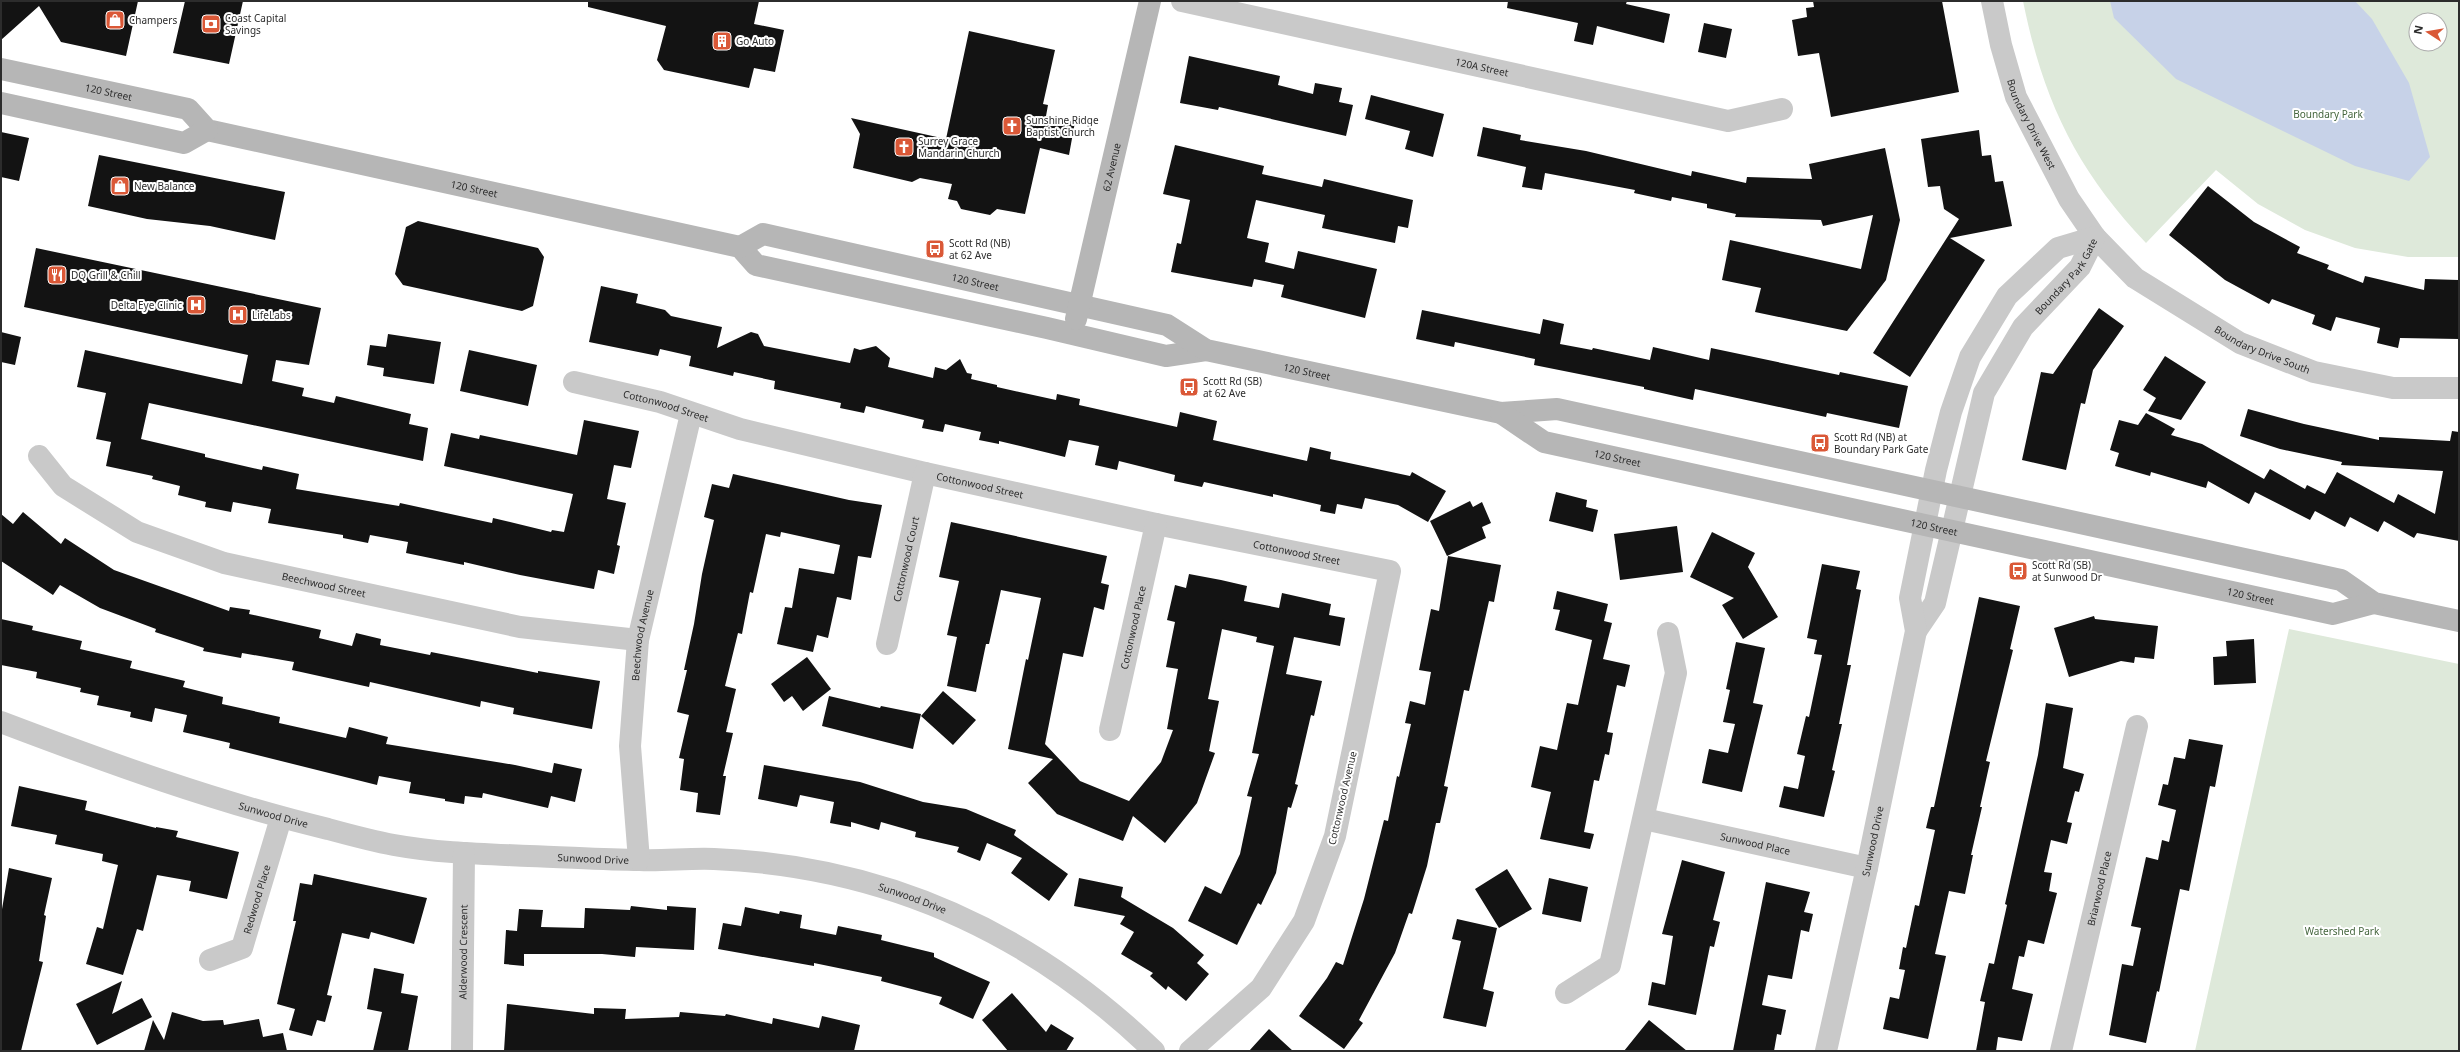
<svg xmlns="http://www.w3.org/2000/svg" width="2460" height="1052" font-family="'Noto Sans',sans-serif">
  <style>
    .green { fill: #dee9da; fill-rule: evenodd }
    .water { fill: #c7d2e8 }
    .building { fill: #131313 }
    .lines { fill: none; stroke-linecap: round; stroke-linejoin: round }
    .street { stroke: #c9c9c9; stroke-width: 22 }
    .secondary { stroke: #b6b6b6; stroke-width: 22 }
    .labels { text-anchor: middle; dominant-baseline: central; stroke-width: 4; stroke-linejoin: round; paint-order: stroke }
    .poi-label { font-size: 10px; fill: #2c2c2c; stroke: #fff; text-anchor: start }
    .street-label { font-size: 10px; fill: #2c2c2c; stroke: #fff }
    .park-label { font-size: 10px; fill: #44653d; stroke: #fff }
  </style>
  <rect width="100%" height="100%" fill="#fff"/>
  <path class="green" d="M2023 1H2459V257H2408L2355 248 2305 230 2258 204 2216 170 2146 243C2076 169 2043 100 2023 1ZM2416 20H2440V44H2416Z
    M2289 629 2459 664V1051H2195Z"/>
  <path class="water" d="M2110 1H2355L2372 19 2409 83 2430 157 2409 181 2355 166 2176 79 2114 18Z"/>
  <path class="building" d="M1 1H138L126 56 61 42 39 6 1 40Z
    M185 1H243L229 64 173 53Z
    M588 1H759L754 24 784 30 775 72 754 68 749 88 664 70 657 60 666 26 588 7Z
    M1508 1H1627L1626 4 1670 14 1664 43 1597 26 1593 45 1574 41 1578 23 1507 8Z
    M1813 1H1942L1959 92 1831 117 1819 53 1798 56 1792 20 1807 17 1806 8 1814 7Z
    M1704 23 1732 29 1726 58 1698 52Z
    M969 31 1055 50 1043 104 1048 105 1046 116 1075 122 1069 155 1040 148 1025 214 997 209 990 215 961 209 957 201 948 199 952 184 920 178 912 182 853 168 860 134 851 118 946 139Z
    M1189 56 1280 76 1278 85 1313 94 1315 83 1342 88 1339 102 1353 105 1346 136 1219 107 1218 110 1180 103Z
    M1371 95 1444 114 1433 157 1405 149 1410 131 1365 119Z
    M1483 127 1521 135 1520 140 1586 151 1691 176 1692 171 1746 183 1747 177 1812 179 1809 164 1885 148 1900 220 1886 280 1847 331 1755 312 1761 288 1722 280 1730 240 1861 269 1873 215 1823 226 1821 220 1735 217 1736 214 1707 208V204L1672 197 1671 201 1634 193 1635 190 1545 173 1542 190 1522 187 1526 167 1477 156Z
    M1979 130 1982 156 1991 155 1995 182 2003 181 2012 226 1950 238 1985 260 1910 377 1873 353 1959 219 1944 209 1940 186 1928 187 1921 139Z
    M1 132 29 138 19 181 1 177Z
    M1175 145 1264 166 1262 174 1322 187 1324 179 1413 200 1408 228 1398 226 1395 243 1322 228 1325 215 1256 200 1247 238 1269 243 1265 262 1294 269 1298 251 1377 269 1365 318 1281 297 1284 285 1254 279 1252 287 1171 272 1177 243 1181 244 1190 200 1163 194Z
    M99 155 285 192 275 240 210 226 147 219 88 206Z
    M2208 186 2254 222 2300 247 2297 253 2329 265 2327 269 2363 283 2365 276 2424 290 2425 279 2459 280V339L2400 338 2398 348 2377 343 2380 328 2336 317 2331 331 2312 324 2315 315 2272 299 2269 304 2225 280 2169 235Z
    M418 221 538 248 544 257 533 306 522 311 403 285 395 274 406 227Z
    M36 248 321 308 309 365 276 360 272 381 304 388 302 396 334 403 336 396 411 414 409 424 428 428 423 461 149 403 141 439 205 454V457L262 470 263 466 299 474 296 489 399 506 400 503 492 523 493 518 551 532 552 530 564 532 573 494 444 466 451 433 479 439 480 435 577 455 584 420 639 431 631 468 614 465 607 499 626 503 617 545 620 546 614 574 598 570 594 589 520 575 464 562V565L406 553 408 542 370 535 368 543 343 538V535L268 523 271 509 233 502 231 512 205 507 206 502 178 495 180 486 152 479 153 476 106 466 111 442 96 439 106 393 77 387 85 350 242 384 248 355 24 307Z
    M601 286 638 294 636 303 665 310 671 316 722 327 717 348 751 332 758 334 764 346 850 363 854 348 860 350 876 346 890 358 888 367 933 378 935 367 946 370 960 359 967 373 972 374 971 379 997 385V387L1056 400 1057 394 1080 399 1079 405 1177 427 1180 412 1217 421 1213 440 1307 461 1310 447 1331 452 1330 459 1410 476 1412 472 1446 491 1428 522 1398 505 1365 498 1362 509 1337 504 1335 514 1320 511 1321 505 1273 494V497L1204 482 1202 487 1174 481 1175 475 1119 461 1117 470 1095 465 1099 446 1069 440 1065 457 999 441V444L979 440 981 432 945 424 943 432 922 428 924 420 866 406 864 413 840 408 841 403 774 389 775 381 734 372 733 376 689 366 691 356 660 349 658 356 589 342Z
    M2099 308 2124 326 2093 370 2085 404 2081 403 2066 470 2022 460 2041 372 2053 374Z
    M1422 310 1540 334 1543 319 1564 324 1560 344 1592 350 1593 348 1650 360 1653 347 1709 360 1711 348 1839 375 1840 372 1908 386 1899 428 1827 413 1826 417 1695 389 1693 400 1644 389V387L1534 365 1535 359 1455 342 1454 347 1416 339Z
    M1 332 21 337 15 365 1 362Z
    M388 334 441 342 434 384 383 376 384 368 367 365 370 345 386 347Z
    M469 350 537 365 528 406 460 391Z
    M2165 356 2206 382 2181 420 2148 411 2156 398 2143 390Z
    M2248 409 2304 424 2379 440V437L2450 441 2452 431 2459 432V541L2417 533 2414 538 2384 521 2378 532 2350 517 2345 527 2315 511 2310 520 2255 492 2249 504 2208 481 2206 488 2151 472 2150 476 2115 466 2119 453 2110 450 2119 420 2138 425 2146 413 2175 429 2171 435 2202 444 2264 479 2270 469 2305 489 2307 485 2325 494 2337 472 2394 503 2398 494 2435 514 2443 471 2341 465 2342 462 2280 449 2240 436Z
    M733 474 849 500 882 505 871 558 858 556 851 600 837 597 828 638 817 635 813 652 777 644 785 607 792 608 799 568 834 574 840 545 781 532 780 537 766 534 753 593 750 592 742 634 738 633 725 686 736 689 726 732 733 733 723 776H726L720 815 696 812 698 793 680 790 684 759 679 758 689 715 677 712 687 670H684L694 624 702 574 714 520 704 517 712 484 729 488Z
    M1556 492 1587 500 1586 507 1598 510 1593 532 1549 521Z
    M1470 501 1473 507 1482 502 1491 523 1482 527 1486 538 1447 556 1430 521Z
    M23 512 61 544 65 538 114 570 229 611 230 607 250 610 249 614 321 630 319 638 352 646 356 633 381 639 380 645 430 655 431 652 538 673V671L600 681 592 729 513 714 514 708 481 701 480 707 370 682 369 687 292 670 294 662 242 653 241 658 203 651 204 648 155 632 156 629 100 608 60 585 53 595 1 561V514L13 524Z
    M951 522 1107 556 1101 583 1109 585 1104 610 1094 607 1083 657 1063 653 1045 744 1080 781 1129 801 1161 762 1173 730 1167 729 1178 669 1166 667 1175 622 1167 620 1175 585 1186 588 1189 574 1221 580 1247 586 1244 601 1279 608 1282 593 1331 604 1329 615 1345 618 1340 646 1294 637 1286 674 1322 681 1314 716 1311 715 1295 784 1298 785 1291 808 1288 807 1276 873 1261 905 1258 903 1237 945 1188 921 1205 886 1221 894 1240 854 1252 797 1247 796 1259 754 1252 753 1274 646 1256 642 1257 637 1222 629 1208 699 1219 701 1209 751 1215 753 1197 803 1165 843 1133 816 1123 841 1057 814 1028 783 1053 759 1008 749 1026 659 1028 660 1041 598 1001 590 989 644H986L976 692 947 686 957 637 947 635 959 581 939 577Z
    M1677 526 1683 572 1620 580 1614 534Z
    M1712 532 1755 553 1748 567 1778 617 1743 639 1722 605 1734 598 1690 577Z
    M1448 556 1501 565 1494 602 1489 601 1469 691 1464 690 1444 786 1448 787 1440 823H1436L1427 866 1412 914 1409 913 1395 953 1359 1020 1363 1023 1344 1049 1299 1016 1327 978 1336 962 1343 965 1364 899 1384 820 1388 821 1397 776 1399 777 1411 724 1405 723 1410 701 1425 705 1431 672 1419 670 1431 609 1439 611Z
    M1822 564 1860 571 1856 589 1861 590 1847 665H1851L1839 724H1842L1832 770 1835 771 1824 817 1779 807 1784 786 1798 789 1805 756 1797 754 1806 716 1809 717 1822 655 1814 654 1817 640 1807 638Z
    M1557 591 1608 604 1604 621 1612 623 1603 659 1630 665 1625 687 1617 685 1607 732 1613 733 1609 755 1605 754 1599 781 1594 780 1584 832 1594 834 1590 849 1540 839 1551 792 1531 787 1540 746 1557 750 1567 703 1578 705 1592 640 1555 630 1560 610 1553 609Z
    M1979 597 2020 606 2010 649 2013 650 1986 761 1990 762 1980 807H1982L1971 855H1973L1965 894 1949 891 1935 954 1946 956 1928 1039 1883 1029 1890 997 1899 999 1905 970 1899 969 1903 947 1906 948 1915 905 1919 906 1935 830 1926 828 1931 807H1934Z
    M2094 616 2095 619 2158 626 2154 659 2135 657 2134 663 2121 661 2069 677 2054 628Z
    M1 619 33 626 32 630 82 641 80 649 132 661 130 668 185 681 183 687 223 697 222 704 280 717 279 723 346 738 349 727 388 737 386 744 515 765 552 773 554 763 582 769 575 802 551 796 548 808 483 793 482 798 465 796 464 804 445 801V799L409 793 411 782 379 776 377 785 229 748 230 743 183 732 187 715 155 708 152 722 130 717 131 712 97 705 99 696 80 692 81 688 36 678 37 672 1 665Z
    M2254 639 2256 683 2214 685 2213 657 2227 656 2226 641Z
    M1736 642 1765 648 1753 703 1763 705 1742 792 1702 783 1709 749 1728 753 1735 724 1723 722 1730 690 1726 689Z
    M807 657 831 689 803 711 792 696 784 702 771 684Z
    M943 691 976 720 953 745 921 716Z
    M829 696 880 708 881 706 921 714 913 749 822 726Z
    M2046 703 2073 708 2063 768 2084 774 2079 792 2075 791 2067 822 2072 823 2067 844 2051 840 2044 872 2052 873 2049 891 2057 893 2044 944 2028 940 2024 957 2019 956 2012 989 2033 994 2022 1041 1998 1037 1996 1051H1976L1985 1002 1980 1001 1989 963 1994 964 2007 905 2005 904 2038 755Z
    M2189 739 2223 745 2215 787 2210 786 2189 891 2180 889 2159 992 2157 991 2146 1043 2109 1035 2122 964 2133 966 2141 928 2131 926 2146 857 2158 860 2162 840 2169 842 2176 810 2158 805 2163 784 2168 785 2174 757 2185 759Z
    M764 765 860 782 923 802 966 809 1016 830 1014 835 1068 874 1049 901 1011 873 1022 858 987 843 980 861 957 852 959 847 915 837 916 832 881 822 879 830 851 822V827L830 823 834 802 800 795 797 807 758 799Z
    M19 786 87 801 85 810 156 828V827L178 831 176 837 239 852 227 899 189 891 191 881 157 875 143 931 137 929 123 975 86 964 97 927 103 929 118 865 102 861 103 854 55 844 57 835 11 826Z
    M1682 860 1725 872 1713 920 1720 922 1714 947 1710 946 1696 1015 1648 1005 1652 982 1665 985 1673 936 1662 934Z
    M9 868 52 878 44 915 46 916 39 961 43 962 21 1051H1V915Z
    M1507 869 1532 909 1499 928 1475 889Z
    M314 874 427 898 414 944 371 932 369 939 342 933 327 995 332 996 325 1022 317 1020 312 1036 289 1030 295 1009 277 1004 296 921H293L300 883 312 885Z
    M1079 878 1123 887 1121 897 1173 928 1204 955 1197 963 1209 974 1186 1001 1168 986 1166 990 1150 976 1153 973 1121 954 1134 932 1120 924 1125 916 1074 906Z
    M1549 878 1588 887 1581 922 1542 914Z
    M1766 882 1810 892 1804 912 1813 914 1809 932 1801 930 1792 979 1768 975 1762 1005 1786 1010 1781 1035 1777 1034 1774 1051H1733Z
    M631 906 667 910V906L696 908 694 950 636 947 635 957 602 954H524V966L504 964 506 930 517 931 519 909 543 910 541 927 584 928 585 908 630 910Z
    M745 907 779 914 780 911 802 915 800 928 836 935 838 926 882 935 881 940 934 953V957L990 982 973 1019 939 1004 942 997 881 981 882 977 814 963V966L718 949 723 923 741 926Z
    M1457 919 1497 928 1483 989 1494 992 1486 1027 1443 1018 1461 941 1452 939Z
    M374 968 404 974 401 993 418 996 408 1051H373L382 1012 367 1009Z
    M122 981 112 1014 142 998 152 1017 97 1045 76 1004Z
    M1012 993 1046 1032 1051 1024 1074 1038 1066 1051H1008L982 1020Z
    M507 1004 594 1014V1008L626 1009 625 1019 679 1017 680 1012 725 1016 726 1014 772 1024 773 1018 819 1028 822 1016 860 1025 854 1051H504Z
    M172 1012 203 1021 223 1020 224 1025 259 1019 263 1037 283 1033 287 1051H144L153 1020 164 1040Z
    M1649 1020 1687 1051H1624Z
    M1269 1029 1293 1051H1249Z"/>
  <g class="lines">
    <g class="street">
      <path id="s1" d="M1182 1 1728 121 1782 109"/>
      <path id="s2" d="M1992 1 2001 45 2016 97 2069 199 2095 237 2135 278 2240 343 2314 372 2393 388H2459"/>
      <path id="s3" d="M574 382 660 402 740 429 925 473 1156 524 1390 571 1335 836 1304 921 1261 988 1190 1051"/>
      <path id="s4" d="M39 456 63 486 137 532 224 563 520 627 638 640"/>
      <path id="s5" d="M1916 631 1935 603 1984 393 2023 327 2080 267 2095 237"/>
      <path id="s6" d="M887 644 925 473"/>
      <path id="s7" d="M1 722C109 763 216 802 328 829 350 835 372 841 394 845 438 853 484 854 529 856 566 857 603 860 640 860 664 861 689 858 714 859 885 866 1031 932 1154 1051"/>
      <path id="s8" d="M1110 730 1156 524"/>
      <path id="s9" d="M1644 819 1867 868"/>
      <path id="s10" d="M639 860 630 746 638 640 691 414"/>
      <path id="s11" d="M210 960 242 948 281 818"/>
      <path d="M1566 993 1610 965 1676 673 1668 633"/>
      <path id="s12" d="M462 1051 464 853"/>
      <path id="s13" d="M1826 1051 1867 868 1916 631 1910 598 1936 470 1951 412 1970 357 2007 296 2058 248 2095 237"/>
      <path id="s14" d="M2061 1051 2137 726"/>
    </g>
    <g class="secondary">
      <path id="s15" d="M1 69 188 109 207 130 740 247 756 265 1047 328 1166 356 1206 350"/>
      <path d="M1 103 184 143 207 130"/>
      <path id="s16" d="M740 247 763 234 1167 325 1206 350 1501 413 1557 409 2341 580 2374 603 2459 621"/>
      <path id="s17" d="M1076 319 1150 1"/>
      <path id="s18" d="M1501 413 1544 442 2333 614 2374 603"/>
    </g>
  </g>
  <defs>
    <g id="shop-square" transform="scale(1)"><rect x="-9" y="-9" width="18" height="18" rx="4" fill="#da5837" stroke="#fff"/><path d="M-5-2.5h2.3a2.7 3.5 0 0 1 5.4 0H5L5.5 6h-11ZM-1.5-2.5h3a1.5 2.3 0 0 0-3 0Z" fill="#fff"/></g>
    <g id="bank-square" transform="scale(1)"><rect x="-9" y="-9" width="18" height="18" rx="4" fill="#da5837" stroke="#fff"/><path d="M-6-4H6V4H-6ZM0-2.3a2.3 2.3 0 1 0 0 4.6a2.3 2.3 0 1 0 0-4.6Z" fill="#fff"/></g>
    <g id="building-square" transform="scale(1)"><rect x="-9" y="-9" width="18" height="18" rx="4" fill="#da5837" stroke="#fff"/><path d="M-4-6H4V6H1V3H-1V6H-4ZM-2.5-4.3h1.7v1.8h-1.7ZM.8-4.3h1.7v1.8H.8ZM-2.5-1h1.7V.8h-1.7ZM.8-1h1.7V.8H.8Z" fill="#fff"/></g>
    <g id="church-square" transform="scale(1)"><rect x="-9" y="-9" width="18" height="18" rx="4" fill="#da5837" stroke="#fff"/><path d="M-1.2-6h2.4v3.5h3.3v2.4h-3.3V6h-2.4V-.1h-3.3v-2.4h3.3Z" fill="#fff"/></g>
    <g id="bus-square" transform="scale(1)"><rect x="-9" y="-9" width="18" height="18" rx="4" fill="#da5837" stroke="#fff"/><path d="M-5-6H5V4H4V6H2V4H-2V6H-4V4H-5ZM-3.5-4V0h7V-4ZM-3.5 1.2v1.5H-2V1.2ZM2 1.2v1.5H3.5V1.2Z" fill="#fff"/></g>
    <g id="restaurant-square" transform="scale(1)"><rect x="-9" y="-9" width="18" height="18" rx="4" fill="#da5837" stroke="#fff"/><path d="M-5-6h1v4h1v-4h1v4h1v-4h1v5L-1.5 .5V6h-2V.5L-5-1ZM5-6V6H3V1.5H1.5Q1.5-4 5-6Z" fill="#fff"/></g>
    <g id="hospital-square" transform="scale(1)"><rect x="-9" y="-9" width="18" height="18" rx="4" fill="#da5837" stroke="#fff"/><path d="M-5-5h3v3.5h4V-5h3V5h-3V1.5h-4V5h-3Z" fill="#fff"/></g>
  </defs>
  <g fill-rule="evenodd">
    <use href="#shop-square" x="115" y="20"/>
    <use href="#bank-square" x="211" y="24"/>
    <use href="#building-square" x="722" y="41"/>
    <use href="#church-square" x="1012" y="126"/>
    <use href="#church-square" x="904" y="147"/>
    <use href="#shop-square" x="120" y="186"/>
    <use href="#bus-square" x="935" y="249"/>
    <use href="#restaurant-square" x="57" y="275"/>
    <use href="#hospital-square" x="196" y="305"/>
    <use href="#hospital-square" x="238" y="315"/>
    <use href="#bus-square" x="1189" y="387"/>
    <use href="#bus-square" x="1820" y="443"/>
    <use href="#bus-square" x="2018" y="571"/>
  </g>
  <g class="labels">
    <g class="poi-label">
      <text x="225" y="18">Coast Capital<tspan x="225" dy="12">Savings</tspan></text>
      <text x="129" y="20">Champers</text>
      <text x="736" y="41">Go Auto</text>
      <text x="1026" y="120">Sunshine Ridge<tspan x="1026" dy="12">Baptist Church</tspan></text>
      <text x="918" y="141">Surrey Grace<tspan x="918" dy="12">Mandarin Church</tspan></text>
      <text x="134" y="186">New Balance</text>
      <text x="949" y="243">Scott Rd (NB)<tspan x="949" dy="12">at 62 Ave</tspan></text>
      <text x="71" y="275">DQ Grill &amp; Chill</text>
      <text x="182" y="305" text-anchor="end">Delta Eye Clinic</text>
      <text x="252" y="315">LifeLabs</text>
      <text x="1203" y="381">Scott Rd (SB)<tspan x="1203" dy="12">at 62 Ave</tspan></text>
      <text x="1834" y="437">Scott Rd (NB) at<tspan x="1834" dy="12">Boundary Park Gate</tspan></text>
      <text x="2032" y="565">Scott Rd (SB)<tspan x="2032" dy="12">at Sunwood Dr</tspan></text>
    </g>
    <g class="street-label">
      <text stroke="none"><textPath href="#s1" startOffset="307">120A Street</textPath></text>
      <text stroke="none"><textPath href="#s15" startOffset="110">120 Street</textPath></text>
      <text stroke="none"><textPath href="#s2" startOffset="130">Boundary Drive West</textPath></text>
      <text stroke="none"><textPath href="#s17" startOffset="156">62 Avenue</textPath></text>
      <text stroke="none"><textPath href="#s15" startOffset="493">120 Street</textPath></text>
      <text stroke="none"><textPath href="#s5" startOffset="393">Boundary Park Gate</textPath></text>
      <text stroke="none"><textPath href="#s16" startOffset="244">120 Street</textPath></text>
      <text stroke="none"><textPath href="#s2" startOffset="464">Boundary Drive South</textPath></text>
      <text stroke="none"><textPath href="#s16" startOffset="590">120 Street</textPath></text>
      <text stroke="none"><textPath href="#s3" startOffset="95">Cottonwood Street</textPath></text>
      <text stroke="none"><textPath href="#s18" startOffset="127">120 Street</textPath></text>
      <text stroke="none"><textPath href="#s3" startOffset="419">Cottonwood Street</textPath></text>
      <text stroke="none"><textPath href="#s18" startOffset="451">120 Street</textPath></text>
      <text stroke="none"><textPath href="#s3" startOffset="743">Cottonwood Street</textPath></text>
      <text stroke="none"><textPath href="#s6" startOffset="87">Cottonwood Court</textPath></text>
      <text stroke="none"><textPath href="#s4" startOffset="320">Beechwood Street</textPath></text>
      <text stroke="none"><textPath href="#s18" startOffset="775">120 Street</textPath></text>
      <text stroke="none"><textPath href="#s8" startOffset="105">Cottonwood Place</textPath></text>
      <text stroke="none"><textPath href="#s10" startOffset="226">Beechwood Avenue</textPath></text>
      <text transform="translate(1342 798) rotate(-77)">Cottonwood Avenue</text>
      <text stroke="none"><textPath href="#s7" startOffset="288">Sunwood Drive</textPath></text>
      <text stroke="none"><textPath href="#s13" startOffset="215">Sunwood Drive</textPath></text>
      <text stroke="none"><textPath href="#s9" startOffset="114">Sunwood Place</textPath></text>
      <text stroke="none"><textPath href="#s7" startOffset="612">Sunwood Drive</textPath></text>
      <text stroke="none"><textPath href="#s14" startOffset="167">Briarwood Place</textPath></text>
      <text stroke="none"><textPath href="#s11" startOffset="85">Redwood Place</textPath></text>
      <text stroke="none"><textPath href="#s7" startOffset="936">Sunwood Drive</textPath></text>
      <text stroke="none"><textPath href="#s12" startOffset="99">Alderwood Crescent</textPath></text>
    </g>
    <g class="park-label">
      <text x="2328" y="114">Boundary Park</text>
      <text x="2342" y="931">Watershed Park</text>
    </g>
  </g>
  <rect width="2460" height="1052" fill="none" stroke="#2c2c2c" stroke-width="4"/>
  <g transform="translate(2428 32) rotate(282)"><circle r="19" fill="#ffffff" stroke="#ababab"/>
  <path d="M0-3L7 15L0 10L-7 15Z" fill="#da5837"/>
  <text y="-6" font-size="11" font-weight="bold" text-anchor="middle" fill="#2c2c2c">N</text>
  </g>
</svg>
